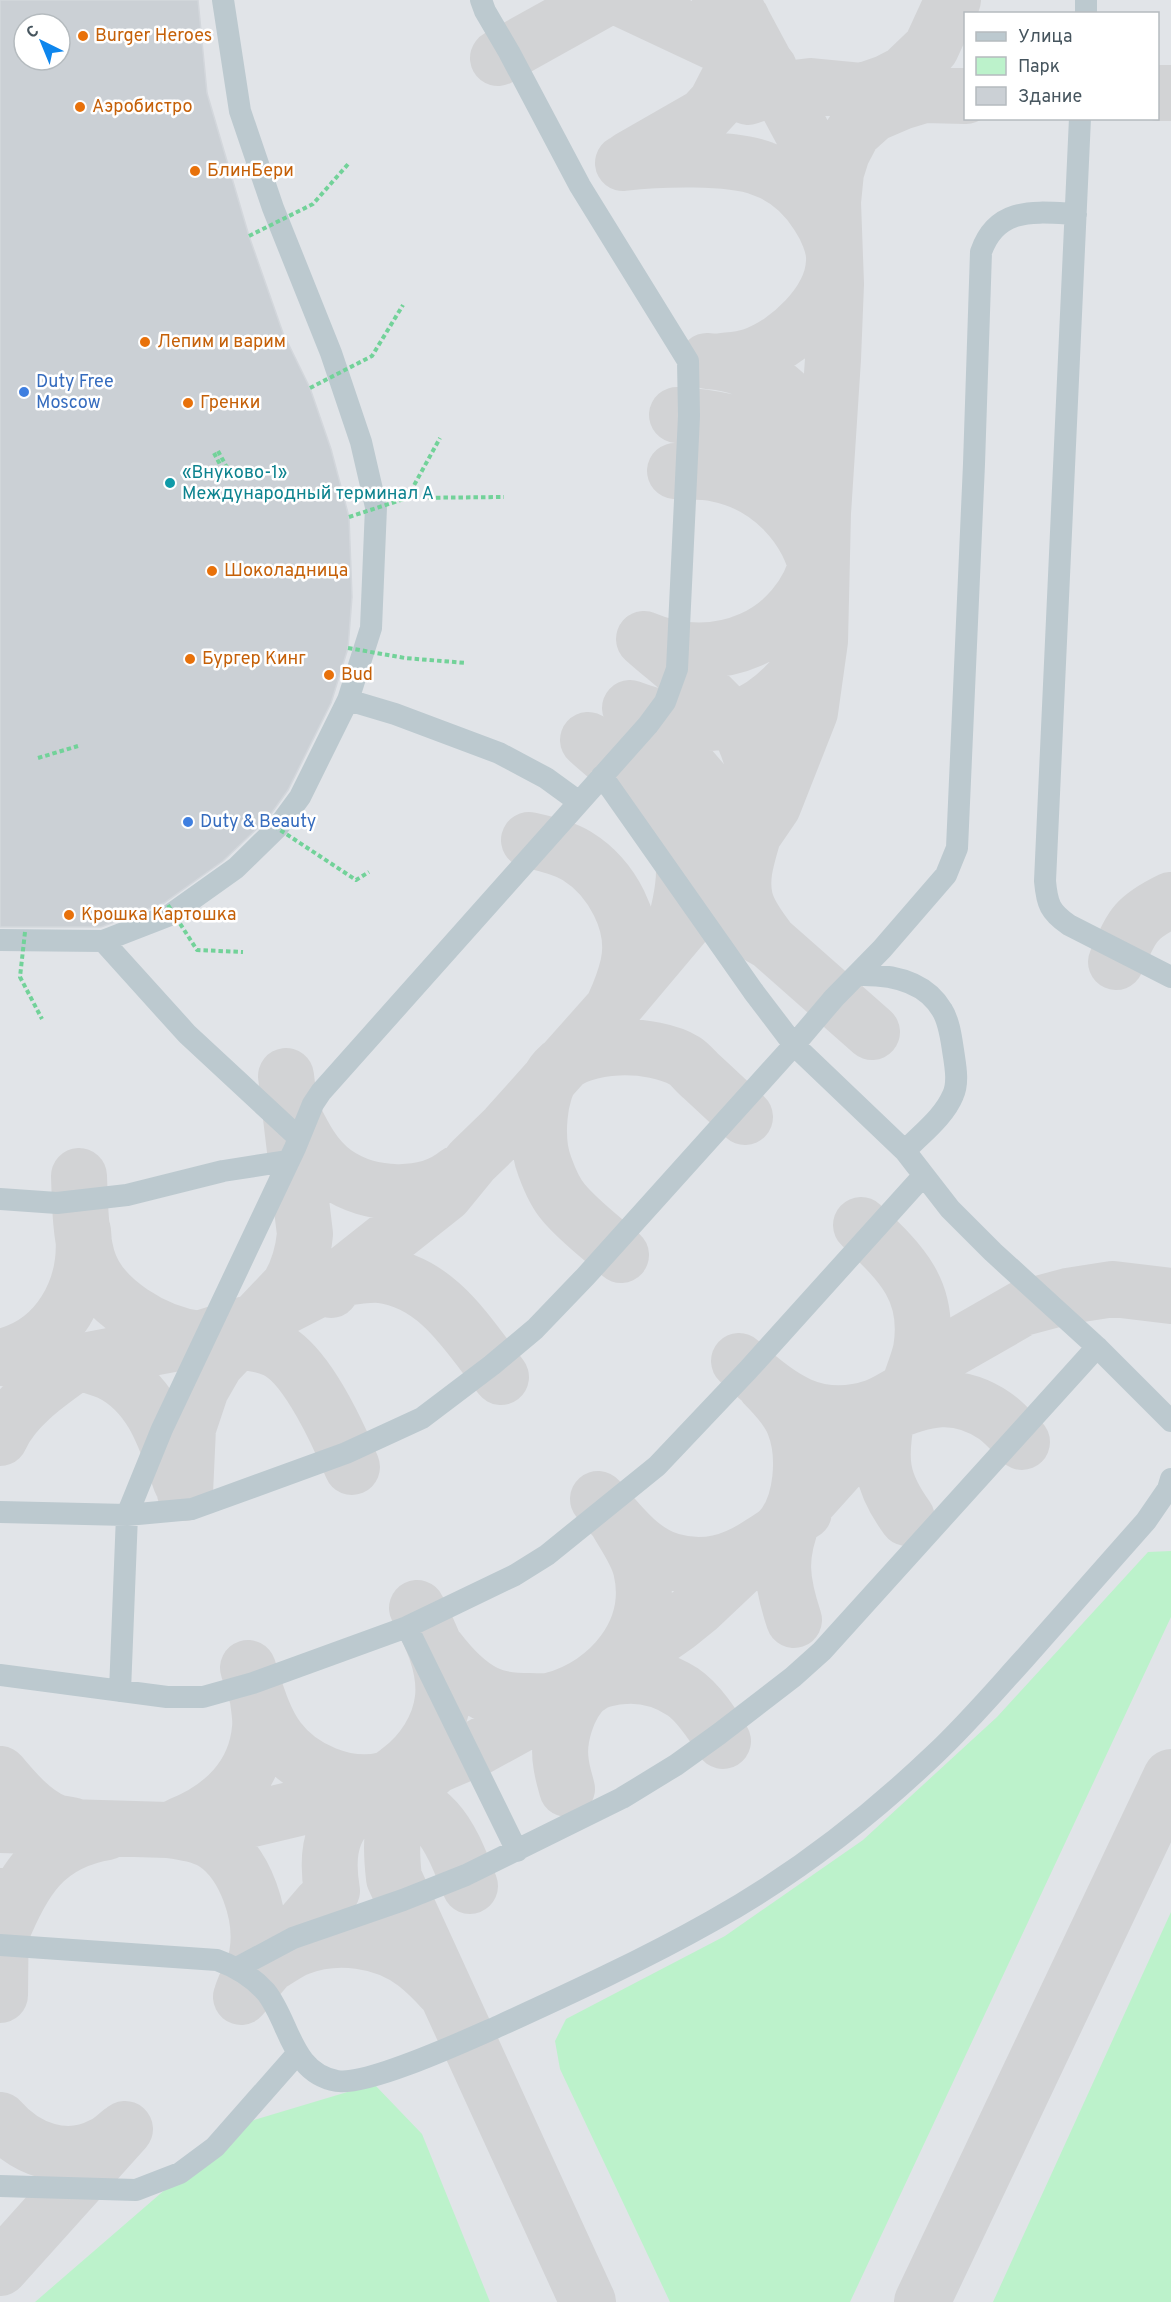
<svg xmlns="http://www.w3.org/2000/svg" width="1171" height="2302" font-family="Overpass,sans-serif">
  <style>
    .airport { fill: #e1e4e8; fill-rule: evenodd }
    .green { fill: #bcf2cb }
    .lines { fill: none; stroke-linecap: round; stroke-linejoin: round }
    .taxiway { stroke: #d2d3d5; stroke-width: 56 }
    .building { fill: #cbd0d5; stroke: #d3d7dc; stroke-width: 1.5; fill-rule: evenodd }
    .path { stroke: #72d299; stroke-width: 4; stroke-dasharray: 4.5 3; stroke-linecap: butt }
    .minor { stroke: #bcc9cf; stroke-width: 22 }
    .path-bridge { stroke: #72d299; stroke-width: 4; stroke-dasharray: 4.5 3; stroke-linecap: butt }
    .food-dot { fill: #e8710a; stroke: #fff; stroke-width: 2 }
    .shop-dot { fill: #3f7fe0; stroke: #fff; stroke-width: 2 }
    .culture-dot { fill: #0f9aa8; stroke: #fff; stroke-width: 2 }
    .labels { text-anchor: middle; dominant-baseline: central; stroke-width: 5; stroke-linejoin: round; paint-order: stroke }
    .food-label { font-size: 18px; fill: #c56008; stroke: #fff; text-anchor: start }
    .shop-label { font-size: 18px; fill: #366cbe; stroke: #fff; text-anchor: start }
    .culture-label { font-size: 18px; fill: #0d838f; stroke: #fff; text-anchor: start }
  </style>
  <rect width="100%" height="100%" fill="#f2f0f0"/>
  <path class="airport" d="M0 0H1171V2302H0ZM966 14H1158V118H966ZM24 24H60V60H24Z"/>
  <path class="green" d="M1171 1551V1617L850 2302H670L560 2069 555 2041 566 2019 725 1936 863 1840 997 1717 1148 1552Z
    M1171 1912V2302H993Z
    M374 2084 422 2134 490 2302H35L241 2124Z"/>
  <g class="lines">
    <path class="taxiway" d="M624 0 769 68
      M735 7 823 171 833 202
      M498 58 602 0
      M1158 93H1171
      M883 94 931 48 953 0
      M748 97 762 92 811 86 863 91 886 83 911 70
      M629 159 704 116 716 103 734 68 742 19 720 0
      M623 163C658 159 731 156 763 169 786 177 805 194 818 215 826 227 835 246 834 261 833 302 788 344 752 356 740 360 728 360 716 362
      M707 361C766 364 815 409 823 467
      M677 415C748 420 789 435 819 504
      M675 471C689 472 704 471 717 474 769 484 810 527 819 578
      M644 639C672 664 728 706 744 738 758 770 761 803 753 836 747 857 740 877 745 899 749 915 760 929 770 942
      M644 639C716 670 799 637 819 557
      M630 708C719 741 770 721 820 641
      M630 708 674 749 711 792 718 834 715 864 707 894
      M588 740C627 775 681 812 684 871 684 894 678 916 671 939
      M529 840C546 844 562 847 577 856 611 877 638 924 628 966 625 979 620 992 614 1005
      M737 929 754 933 770 942 872 1032
      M1116 962C1132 926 1134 918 1171 900
      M292 1113C303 1135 314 1158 335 1173 369 1197 426 1200 458 1173
      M79 1176C80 1202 80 1231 87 1257 99 1301 157 1334 200 1339 225 1343 253 1339 276 1350 308 1366 339 1436 352 1467
      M621 1255C602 1238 580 1222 564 1203 556 1194 549 1178 545 1167 535 1142 537 1091 556 1070 582 1041 653 1042 685 1061 691 1065 696 1072 702 1077 716 1090 731 1104 745 1117
      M331 1290 338 1279C351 1277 367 1274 380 1275 438 1282 468 1335 501 1377
      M0 1357C58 1345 89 1288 83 1231
      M0 1358 78 1362 199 1339 256 1321 338 1279 445 1194 472 1161 506 1128 613 1008 730 869 773 806 810 712 820 641 823 513 833 359 836 284 833 202 836 172 842 153 853 132 873 114 901 102 924 95 966 96
      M739 1361C779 1398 817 1427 875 1407 886 1403 897 1395 908 1390 912 1377 918 1363 921 1350 931 1290 900 1262 861 1225
      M0 1438C14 1406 50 1382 78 1362 88 1365 99 1368 109 1372 153 1393 166 1440 181 1482
      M185 1493 188 1428 201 1389 216 1363 289 1286C299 1269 303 1254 305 1234L286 1076
      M598 1499C619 1523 640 1552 671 1561 705 1571 734 1562 762 1543 768 1539 776 1535 781 1529 803 1504 806 1454 794 1424 788 1408 775 1396 764 1384
      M907 1518C880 1481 879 1460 887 1415 924 1398 957 1390 995 1416 1005 1423 1014 1434 1022 1442
      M794 1620C781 1581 778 1556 794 1517L804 1512
      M438 1650C451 1667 465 1683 485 1693 498 1700 515 1701 530 1701 537 1701 546 1702 553 1700 609 1685 656 1631 641 1569 637 1552 625 1536 616 1520
      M248 1668C256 1692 263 1719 278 1739 301 1770 347 1789 384 1780 389 1779 395 1774 399 1771 422 1754 440 1727 443 1698 446 1665 431 1636 417 1608
      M435 1766C394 1802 388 1825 394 1878L588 2302
      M0 1774C15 1792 33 1813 55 1822 61 1824 68 1824 74 1826
      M567 1789C565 1781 562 1772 561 1763 557 1739 568 1703 587 1687 596 1680 615 1676 626 1676 645 1675 666 1681 683 1692 699 1703 713 1725 723 1741
      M0 1825 168 1830 248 1820 370 1791 386 1780 435 1766 477 1748 588 1687 678 1624 699 1607 794 1517 908 1390 948 1351 1023 1308 1068 1296 1113 1289 1171 1296
      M180 1825C223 1808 256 1776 260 1728 261 1719 259 1709 258 1700
      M168 1830C183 1832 200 1834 213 1842 246 1863 264 1917 257 1955 255 1968 246 1981 242 1994
      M332 1891C324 1843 335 1822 370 1791 436 1802 447 1828 470 1886
      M1 1934C23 1880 45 1842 107 1832
      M270 1964C279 1959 288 1952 298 1948 336 1933 384 1939 416 1964 426 1972 435 1981 443 1990
      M0 1995 1 1896
      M241 1997 321 1904
      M0 2120C25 2149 66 2165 103 2145 110 2142 116 2136 122 2131
      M0 2268 125 2129
      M922 2302 1171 1777"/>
  </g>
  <path class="building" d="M0 0H198L207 93 249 236 283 333 310 388 331 449 349 517 352 597 348 648 331 703 288 790 268 818 223 861 164 903 101 927H0ZM24 24H60V60H24Z"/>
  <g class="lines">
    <path class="path" d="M218 451 231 475
      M214 453 227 478
      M407 498 440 438
      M38 758 78 746"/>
    <path class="minor" d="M1086 14V0
      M1080 118 1045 881C1047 904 1050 912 1069 925L1171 977
      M348 700 395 714 499 753 546 778 579 802
      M602 776 753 991 794 1045 905 1151 950 1209 993 1252 1097 1347 1171 1421
      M0 940 103 941 170 915 236 868 278 827 300 797 348 700 371 628 376 507 361 442 331 353 273 208 240 111 223 0
      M103 941 187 1034 299 1138
      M857 975C888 974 924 979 942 1010 949 1021 951 1037 953 1050 955 1064 959 1082 953 1095 944 1117 921 1134 905 1151
      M0 1199 57 1203 127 1195 223 1171 287 1161
      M0 1512 127 1515 192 1509 346 1453 422 1418 492 1365 535 1329 585 1277 794 1045 834 998 882 949 946 875 957 848 974 464 981 252C997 206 1035 212 1076 214
      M407 1627 517 1851
      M0 1675 167 1697H203L253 1683 407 1627 515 1575 547 1555 657 1466 748 1370 923 1176
      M120 1691 127 1515 162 1429 295 1148 313 1104 321 1092 648 725 665 702 677 669 689 416 688 361 580 186 509 52 485 11 481 0
      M0 1945 217 1960C236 1967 252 1976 266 1992 290 2022 291 2073 337 2081 368 2086 467 2040 499 2026 571 1993 643 1960 712 1921 791 1877 869 1817 935 1754 966 1725 995 1691 1024 1659 1065 1613 1105 1567 1146 1521L1168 1489 1171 1479
      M237 1968 293 1938 403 1900 466 1875 622 1798 676 1765 719 1734 793 1677 822 1651 1097 1347
      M0 2186 136 2190 180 2173 215 2147 297 2054"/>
    <path class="path-bridge" d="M249 236 313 204 349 163
      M310 388 372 356 403 305
      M349 517 407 498 504 497
      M348 648 405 658 466 663
      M268 822 356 880 369 872
      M168 905 197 950 243 952
      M25 932 20 977 42 1019"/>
  </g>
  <g class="food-dot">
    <circle cx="83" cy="36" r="6"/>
    <circle cx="80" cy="107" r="6"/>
    <circle cx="195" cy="171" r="6"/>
    <circle cx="145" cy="342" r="6"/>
    <circle cx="188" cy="403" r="6"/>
    <circle cx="212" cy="571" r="6"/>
    <circle cx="190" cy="659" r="6"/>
    <circle cx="329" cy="675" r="6"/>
    <circle cx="69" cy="915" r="6"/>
  </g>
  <g class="shop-dot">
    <circle cx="24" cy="392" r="6"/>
    <circle cx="188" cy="822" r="6"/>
  </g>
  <circle class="culture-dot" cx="170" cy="483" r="6"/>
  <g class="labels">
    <g class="food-label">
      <text x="95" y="36">Burger Heroes</text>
      <text x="92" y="107">Аэробистро</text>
      <text x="207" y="171">БлинБери</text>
      <text x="157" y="342">Лепим и варим</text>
      <text x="200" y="403">Гренки</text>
      <text x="224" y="571">Шоколадница</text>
      <text x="202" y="659">Бургер Кинг</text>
      <text x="341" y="675">Bud</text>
      <text x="81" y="915">Крошка Картошка</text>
    </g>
    <g class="shop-label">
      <text x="36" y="382">Duty Free<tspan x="36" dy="21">Moscow</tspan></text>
      <text x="200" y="822">Duty &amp; Beauty</text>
    </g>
    <g class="culture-label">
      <text x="182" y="473">«Внуково-1»<tspan x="182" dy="21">Международный терминал А</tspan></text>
    </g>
  </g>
  <rect x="964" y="12" width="195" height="108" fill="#ffffff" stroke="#b5bbbf" stroke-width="1.5"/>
  <rect x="976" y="32" width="30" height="9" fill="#bcc9cf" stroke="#b5bbbf" stroke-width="1.5"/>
  <text x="1018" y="42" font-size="18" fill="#46555e">Улица</text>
  <rect x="976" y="57" width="30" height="18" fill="#bcf2cb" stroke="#b5bbbf" stroke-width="1.5"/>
  <text x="1018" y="72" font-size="18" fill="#46555e">Парк</text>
  <rect x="976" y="87" width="30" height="18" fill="#cbd0d5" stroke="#b5bbbf" stroke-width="1.5"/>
  <text x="1018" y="102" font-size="18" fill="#46555e">Здание</text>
  <g transform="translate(42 42) rotate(317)"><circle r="28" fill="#ffffff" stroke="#b5bbbf" stroke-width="1.5"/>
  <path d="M0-4.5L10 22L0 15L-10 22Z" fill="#0e86ed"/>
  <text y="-9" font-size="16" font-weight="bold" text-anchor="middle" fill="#46555e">С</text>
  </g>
</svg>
